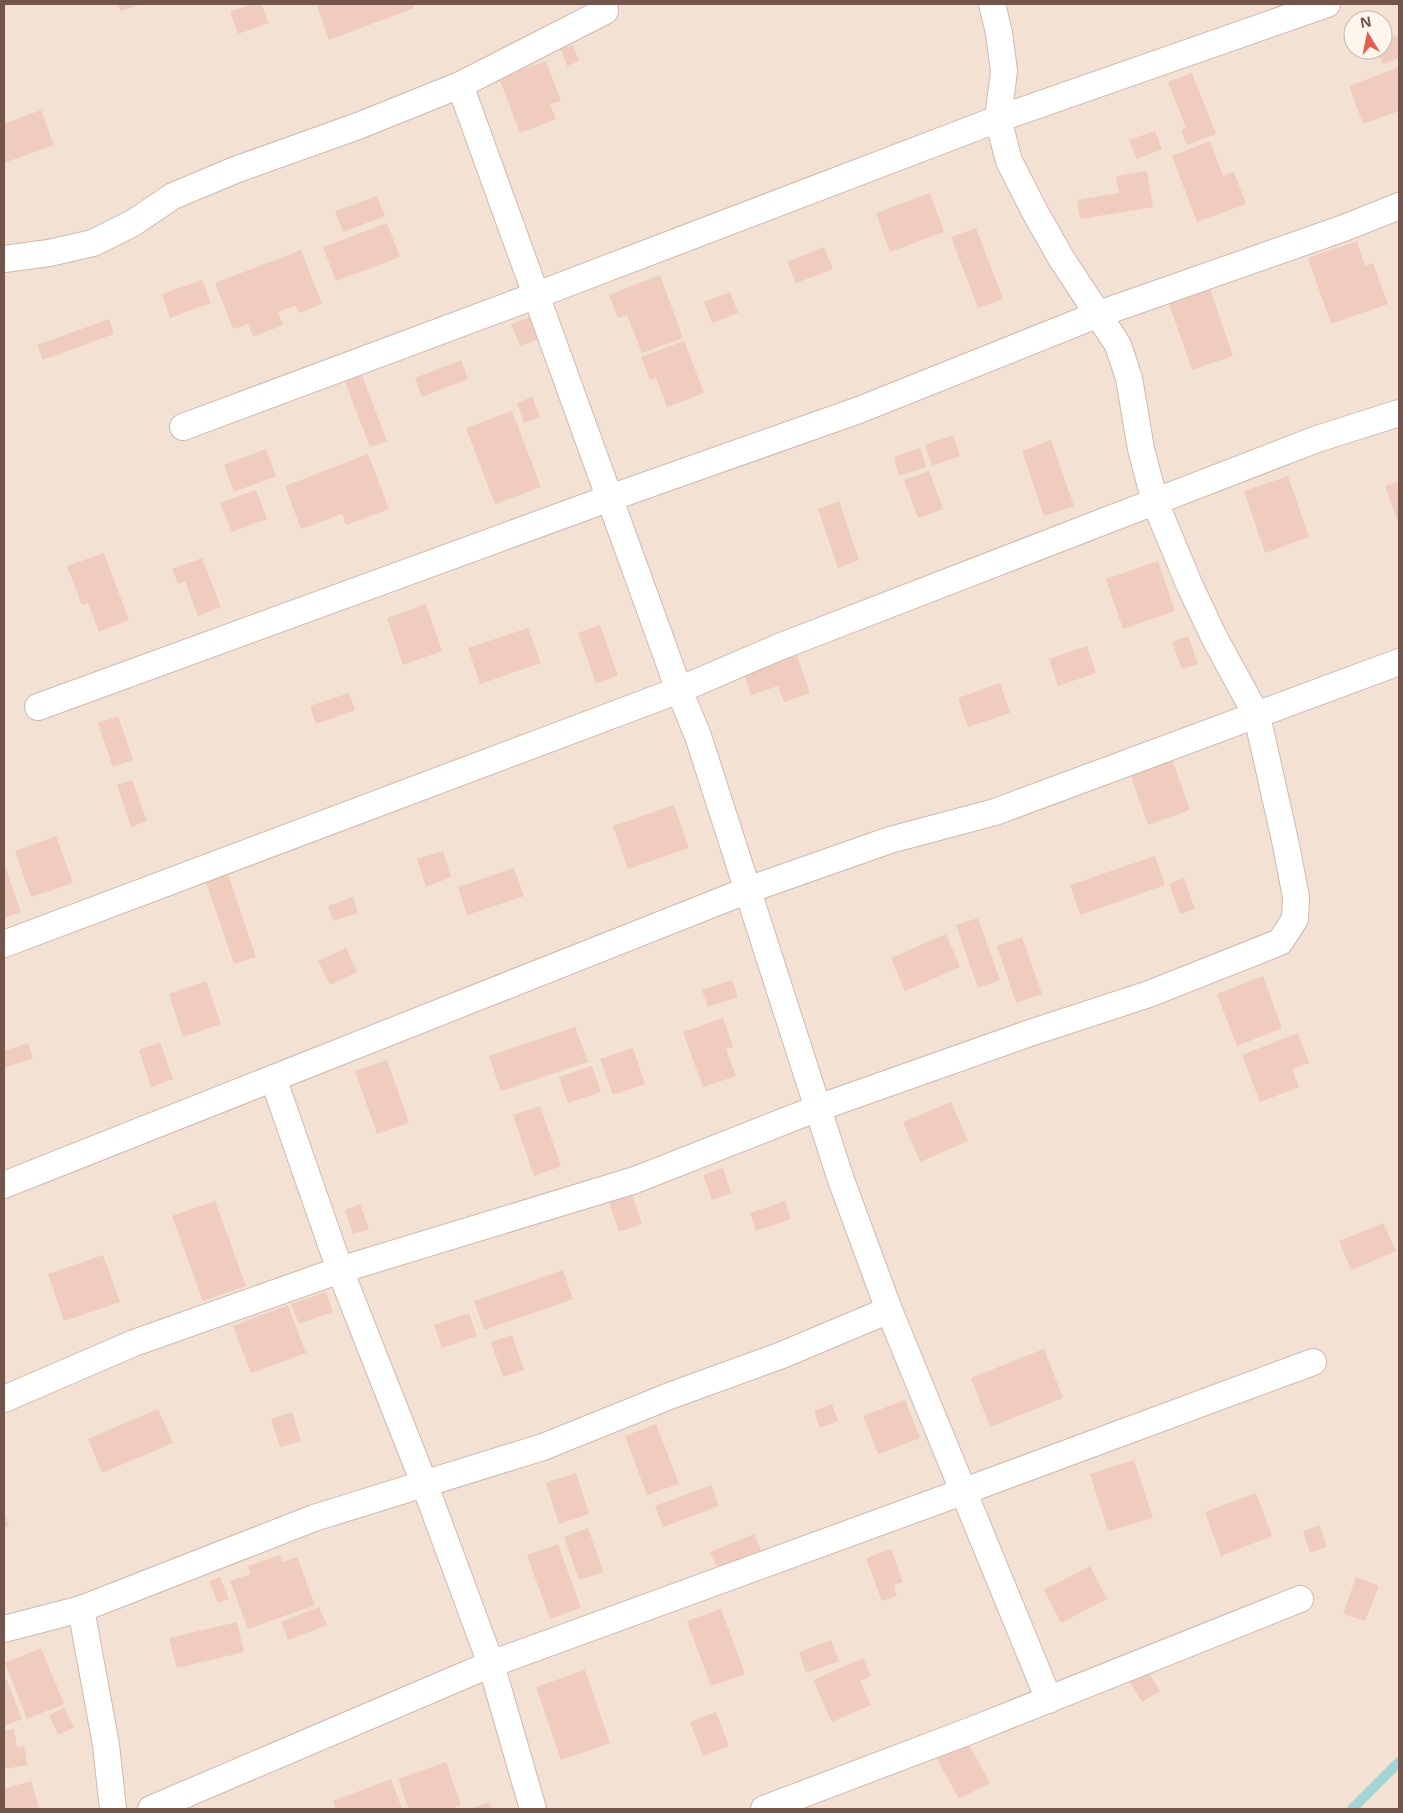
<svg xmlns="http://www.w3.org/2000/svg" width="1403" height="1813" font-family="'Noto Sans',sans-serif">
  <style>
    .residential { fill: #f3e1d4; fill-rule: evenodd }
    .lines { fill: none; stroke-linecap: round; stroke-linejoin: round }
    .stream { stroke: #a2d4d6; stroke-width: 10 }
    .building { fill: #f0ccbf }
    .minor-casing { stroke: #cfb9af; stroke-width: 28 }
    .minor { stroke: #fff; stroke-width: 26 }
  </style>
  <rect width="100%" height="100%" fill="#fbf0e6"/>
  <path class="residential" d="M4 4H1399V1809H4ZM1353 20H1383V50H1353Z"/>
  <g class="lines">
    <path class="stream" d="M1352 1809 1399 1762"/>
  </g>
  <path class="building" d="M118 4H140L121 11Z
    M251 4H261L269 23 238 34 230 12Z
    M324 4H412L414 8 329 40 317 6Z
    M1399 35V58L1383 64 1377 50H1383V41Z
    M573 45 579 61 567 66 561 49Z
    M546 61 561 101 550 104 556 119 520 133 499 78Z
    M1399 67V111L1363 124 1349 86Z
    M1192 73 1216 134 1187 145 1181 130 1186 128 1168 82Z
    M41 110 54 145 4 163V124Z
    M1155 131 1162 149 1137 159 1129 140Z
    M1210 141 1223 176 1234 172 1246 204 1197 222 1172 156Z
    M1147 171 1153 207 1080 219 1077 200 1119 193 1116 176Z
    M930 193 944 232 890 252 876 213Z
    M377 196 385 216 343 232 335 211Z
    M387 223 400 257 336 281 323 247Z
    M976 228 1003 299 978 308 951 237Z
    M1357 241 1365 266 1373 263 1388 304 1331 324 1308 258Z
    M824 247 833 269 796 283 787 262Z
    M301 250 322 304 299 313 296 306 278 312 283 325 253 337 248 324 233 329 215 283Z
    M660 275 683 338 642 353 627 315 618 318 609 295Z
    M202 280 211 303 170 318 162 294Z
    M1207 280 1233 356 1192 370 1166 295Z
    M730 292 738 313 712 323 704 302Z
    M531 317 539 339 520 346 511 324Z
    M109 319 114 334 43 360 37 345Z
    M684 341 704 393 667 407 656 378 650 380 641 357Z
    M461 360 468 379 422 397 415 378Z
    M359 368 387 441 370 447 342 374Z
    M532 397 540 417 524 423 517 403Z
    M512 411 541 487 495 504 466 428Z
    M953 435 960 456 932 466 925 445Z
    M1051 440 1074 506 1044 516 1022 451Z
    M920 448 926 467 899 476 894 457Z
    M266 449 276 476 234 492 224 465Z
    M368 454 389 509 346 525 342 514 301 529 285 486Z
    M929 471 943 509 918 518 904 480Z
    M1288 476 1309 537 1265 553 1244 491Z
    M1399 481V525L1385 486Z
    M256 490 267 519 232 532 220 503Z
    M839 501 859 560 838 568 818 509Z
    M104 553 129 620 99 632 88 603 82 605 67 566Z
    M202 558 221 607 198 616 185 581 178 584 172 569Z
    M1158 561 1175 611 1123 629 1106 579Z
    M426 604 442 651 403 665 387 618Z
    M600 625 618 676 596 683 578 633Z
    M528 628 541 663 480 684 468 648Z
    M1188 636 1198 664 1182 669 1172 642Z
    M1087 646 1096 673 1058 686 1049 659Z
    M796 653 810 693 784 702 778 686 751 695 743 672Z
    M1000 683 1010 713 968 727 958 698Z
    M349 693 355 710 316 724 310 706Z
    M118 716 133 760 113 767 98 723Z
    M1172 759 1190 810 1148 825 1130 774Z
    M132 780 147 821 131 827 117 785Z
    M674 805 689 848 628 869 613 826Z
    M56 836 73 883 31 897 15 851Z
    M443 851 451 877 426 887 417 859Z
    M1155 856 1165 885 1080 915 1070 885Z
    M4 864 21 912 4 918Z
    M226 868 256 957 234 964 204 876Z
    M514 868 524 896 467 915 458 887Z
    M1184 878 1195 909 1180 914 1169 884Z
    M353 897 358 913 333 921 328 906Z
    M978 918 1000 980 978 988 956 925Z
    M946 934 960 967 905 991 891 958Z
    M1022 937 1042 994 1016 1003 997 946Z
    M346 948 357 972 330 985 318 961Z
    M1263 976 1282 1028 1237 1046 1217 994Z
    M732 980 738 997 708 1007 702 990Z
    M206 981 221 1024 183 1037 169 994Z
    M723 1018 733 1047 726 1049 736 1076 703 1087 683 1032Z
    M575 1027 588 1062 501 1091 489 1056Z
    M1298 1033 1309 1063 1292 1069 1299 1087 1260 1102 1242 1055Z
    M160 1042 173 1079 151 1087 139 1050Z
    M28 1043 33 1058 4 1068V1051Z
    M633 1048 645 1084 613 1095 600 1059Z
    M387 1060 409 1123 377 1134 355 1071Z
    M592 1066 601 1092 568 1103 559 1077Z
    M951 1102 968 1141 920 1162 903 1122Z
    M540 1106 561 1166 534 1176 513 1115Z
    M723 1168 731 1193 712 1200 703 1175Z
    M630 1188 642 1224 619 1232 607 1196Z
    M215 1201 246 1286 203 1301 172 1216Z
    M785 1201 791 1219 756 1231 750 1213Z
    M360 1204 369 1229 353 1234 345 1210Z
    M1383 1223 1396 1251 1351 1270 1339 1241Z
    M103 1255 120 1302 64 1321 48 1274Z
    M563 1270 573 1299 484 1330 474 1301Z
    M326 1292 333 1312 299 1324 291 1304Z
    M288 1305 306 1353 251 1373 233 1326Z
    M469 1313 477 1336 442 1348 434 1325Z
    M512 1335 524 1370 503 1377 491 1342Z
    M1044 1349 1063 1398 990 1427 971 1378Z
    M905 1400 920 1438 878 1454 863 1416Z
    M832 1404 838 1421 820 1428 814 1411Z
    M158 1409 173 1443 102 1473 88 1439Z
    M292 1412 301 1441 280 1447 271 1419Z
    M656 1424 679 1484 647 1495 625 1436Z
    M1134 1460 1153 1518 1108 1531 1090 1474Z
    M576 1473 589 1514 559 1524 546 1483Z
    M711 1485 719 1506 663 1527 655 1506Z
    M1256 1493 1272 1536 1221 1556 1205 1512Z
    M4 1513 9 1526 4 1528Z
    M1320 1525 1327 1547 1310 1553 1303 1531Z
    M588 1528 603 1572 579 1580 564 1537Z
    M754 1534 761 1551 718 1569 710 1552Z
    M558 1544 581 1608 550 1619 527 1555Z
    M891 1549 903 1582 894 1585 897 1596 882 1601 866 1558Z
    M280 1555 282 1562 297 1557 315 1605 248 1629 230 1581 251 1574 248 1566Z
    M1090 1566 1107 1599 1061 1623 1044 1590Z
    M220 1577 229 1599 218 1603 209 1581Z
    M1356 1577 1379 1586 1365 1621 1343 1614Z
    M319 1607 327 1625 288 1640 281 1622Z
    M721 1609 745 1674 711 1686 687 1621Z
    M237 1622 244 1652 177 1668 169 1638Z
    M831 1640 839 1661 806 1673 799 1652Z
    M41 1648 64 1704 27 1719 5 1663Z
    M863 1658 871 1676 860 1681 871 1705 832 1722 813 1680Z
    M1144 1666 1160 1691 1142 1702 1127 1677Z
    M585 1670 610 1743 561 1760 536 1687Z
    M6 1678 22 1719 4 1726V1679Z
    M64 1708 74 1727 58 1735 49 1715Z
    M716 1712 729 1746 703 1756 690 1722Z
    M14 1729 17 1747 24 1746 27 1765 5 1769 4 1731Z
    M967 1741 990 1783 959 1799 936 1757Z
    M446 1762 461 1805 450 1809H409L398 1779Z
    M391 1779 402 1809H336L333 1801Z
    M31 1781 39 1807 31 1809H4V1789Z
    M489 1802 492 1809H471Z"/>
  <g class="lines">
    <g class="minor-casing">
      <path id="minor" d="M460 85 679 690 698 736 840 1177 889 1310 1049 1700
        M4 259 49 253 93 243 133 223 173 196 235 170 358 126 460 85 605 11
        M183 427 537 295 998 119 1327 4
        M38 707 610 498 859 410 1099 314 1344 228 1399 206
        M4 944 679 690 779 647 1317 439 1399 413
        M273 1078 340 1270 424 1483 491 1664 533 1809
        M4 1185 748 890 890 840 995 812 1399 662
        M4 1399 134 1343 340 1270 635 1180 818 1108 1027 1034 1149 994 1280 942 1295 919 1296 897 1286 845 1257 716 1214 637 1189 584 1155 502 1141 449 1129 378 1118 345 1061 258 1035 212 1009 161 998 119 1004 71 999 33 992 4
        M81 1609 106 1745 113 1809
        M4 1629 81 1609 314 1518 543 1447 672 1395 782 1355 889 1310
        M151 1809 491 1664 962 1492 1313 1362
        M764 1809 972 1730 1300 1599"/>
    </g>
    <use href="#minor" class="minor"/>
  </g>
  <rect width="1403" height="1813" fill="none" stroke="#74554c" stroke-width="10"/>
  <g transform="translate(1368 35) rotate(350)"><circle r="24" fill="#fef5ec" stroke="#c7b5ac"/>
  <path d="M0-4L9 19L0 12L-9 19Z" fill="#e06050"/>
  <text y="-8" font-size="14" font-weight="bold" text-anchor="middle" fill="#74554c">N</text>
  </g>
</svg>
